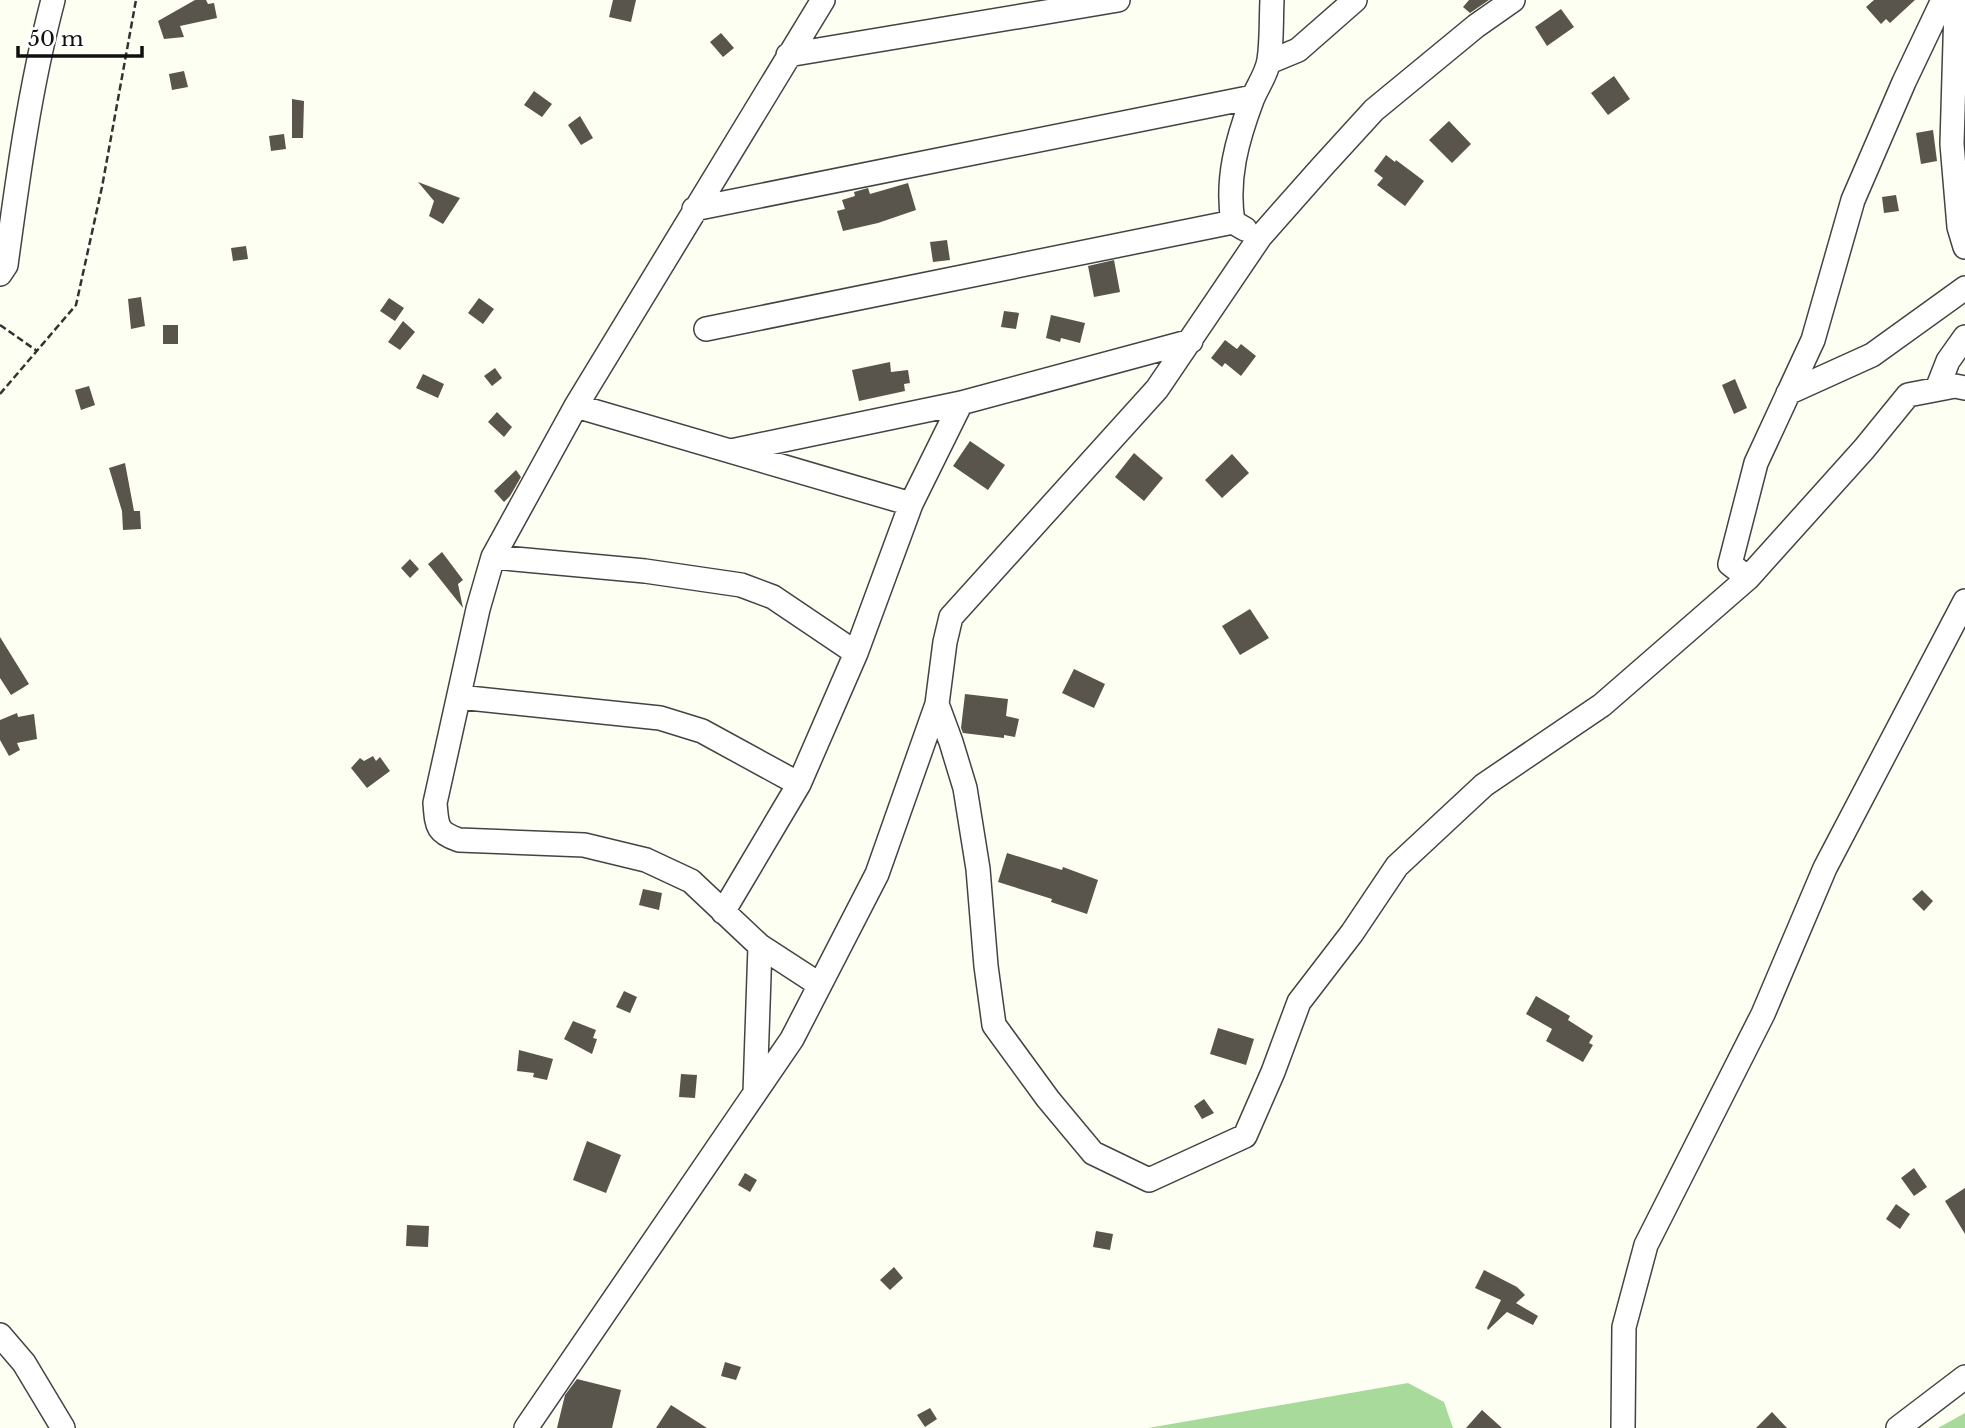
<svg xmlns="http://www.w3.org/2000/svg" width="1965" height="1428" font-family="'Libre Baskerville',serif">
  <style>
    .forest { fill: #a8db9b }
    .building { fill: #59544c }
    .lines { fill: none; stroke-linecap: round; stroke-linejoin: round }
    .minor-casing { stroke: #434343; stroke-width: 26 }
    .path { stroke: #323232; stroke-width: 2.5; stroke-dasharray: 7 3.5; stroke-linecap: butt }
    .minor { stroke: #fff; stroke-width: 23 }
  </style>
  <rect width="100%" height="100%" fill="#fefff3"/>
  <path class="forest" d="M1408 1383 1444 1402 1453 1428H1148Z
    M1965 1413V1428H1938Z"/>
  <path class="building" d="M195 0H206L208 4 214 3 217 18 180 26 184 37 164 39 158 21Z
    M613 0H636L631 22 609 17Z
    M1469 0H1489L1470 13 1463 7Z
    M1874 0H1915L1890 23 1886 19 1881 24 1866 7Z
    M1561 9 1574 27 1547 46 1535 27Z
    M721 33 734 48 723 57 710 42Z
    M184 71 188 87 172 90 169 74Z
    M1614 76 1630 99 1608 115 1591 93Z
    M534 91 552 104 542 117 524 105Z
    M292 99 304 101 303 138H292Z
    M580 116 593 138 581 145 568 125Z
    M1449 121 1471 144 1452 163 1429 140Z
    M1933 130 1937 161 1921 164 1916 133Z
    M284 134 286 149 271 151 269 136Z
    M1386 155 1395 162 1396 160 1424 181 1405 206 1377 185 1383 178 1374 171Z
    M418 182 460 198 443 224 429 216 434 201Z
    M908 183 916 210 878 223 843 231 837 211 845 209 842 200 855 196 854 192 868 188 870 194Z
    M1896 195 1899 211 1884 213 1882 197Z
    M947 240 950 260 933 262 930 242Z
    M246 246 248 259 233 261 231 248Z
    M1114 260 1120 292 1094 297 1088 266Z
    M141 297 145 326 131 329 128 299Z
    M389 298 404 308 395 321 380 311Z
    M479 298 494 309 483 324 468 313Z
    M1004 311 1019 313 1016 329 1001 327Z
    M1051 315 1085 323 1080 343 1061 338 1060 342 1046 338Z
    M403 321 415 332 400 350 388 342Z
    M163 325H178V344H163Z
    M1225 340 1237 349 1241 344 1256 356 1241 376 1225 363 1222 367 1211 358Z
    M890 362 891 372 908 370 910 383 904 384 905 391 859 401 852 370Z
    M495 368 502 378 492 386 484 376Z
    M423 374 444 384 438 398 416 388Z
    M1735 379 1747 408 1734 414 1722 385Z
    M89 386 95 405 81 410 75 390Z
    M497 412 512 427 504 437 488 422Z
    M970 441 1005 465 988 490 953 466Z
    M1134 453 1163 478 1144 501 1115 477Z
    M1232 454 1249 473 1222 498 1205 480Z
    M125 463 134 511H140L141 529 123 530 122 511 109 468Z
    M516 470 521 477 510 496 504 502 494 491Z
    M442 552 463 580 458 584 463 608 428 564Z
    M410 559 419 569 410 578 401 568Z
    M1250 609 1269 638 1240 655 1222 626Z
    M0 637 29 684 11 695 0 678Z
    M1074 669 1105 684 1094 708 1062 693Z
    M965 694 1008 699 1006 716 1019 719 1015 737 1004 735V738L963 733 961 728Z
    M17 713 18 717 34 714 37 739 17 743 20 750 9 756 0 740V720Z
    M373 756 376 761 380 757 390 771 367 788 351 768 360 758 364 761Z
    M1007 853 1062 870 1063 867 1098 880 1087 914 1051 902 1052 899 998 882Z
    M643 889 662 893 659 910 639 905Z
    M1922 890 1933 901 1924 911 1912 899Z
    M624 991 637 997 630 1013 616 1007Z
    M1536 996 1570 1016 1568 1020 1593 1036 1589 1043 1593 1045 1583 1062 1546 1041 1552 1029 1526 1014Z
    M573 1021 596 1030 593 1038 597 1039 592 1054 564 1039Z
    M1218 1028 1254 1039 1246 1065 1210 1054Z
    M519 1050 553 1059 547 1080 533 1077 534 1073 517 1071Z
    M681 1074 697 1075 695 1098 679 1097Z
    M1204 1099 1214 1113 1202 1119 1194 1106Z
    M587 1141 621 1155 606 1193 573 1180Z
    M1914 1168 1927 1187 1914 1196 1901 1178Z
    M745 1173 757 1180 750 1192 738 1185Z
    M1965 1188V1234L1945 1201Z
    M1896 1204 1910 1214 1900 1229 1886 1219Z
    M407 1225 429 1226 428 1247 406 1246Z
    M1096 1231 1113 1234 1110 1250 1093 1247Z
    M894 1267 903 1278 890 1290 880 1280Z
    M1484 1270 1517 1287 1525 1295 1516 1303 1538 1316 1533 1325 1507 1312 1488 1330 1487 1328 1501 1300 1475 1288Z
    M725 1362 741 1367 736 1380 721 1376Z
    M577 1379 621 1390 612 1428H557L565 1395Z
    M671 1405 707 1428H656Z
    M930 1408 937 1419 925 1427 917 1415Z
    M1482 1410 1502 1428H1466Z
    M1772 1412 1787 1428H1756Z"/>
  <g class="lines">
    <g class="minor-casing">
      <path id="minor" d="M1952 0 1956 8 1952 144 1959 227 1965 247
        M788 55 1118 0
        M1269 62 1298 50 1355 0
        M694 209 1253 97
        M1245 229 1233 222C1226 179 1237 140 1252 100 1257 87 1267 74 1269 60 1272 41 1271 20 1272 0
        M0 274 6 265C18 176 30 87 53 0
        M706 329 1233 222
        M1937 389 1948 361 1965 337
        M1788 393 1872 355 1965 288
        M576 406 911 504
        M731 451 961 403 1191 341
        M493 557 645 571 741 585 773 597 856 653
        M1748 578 1730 564 1756 463 1813 340 1853 200 1904 82 1943 0
        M459 697 660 718 702 731 799 784
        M937 704 951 742 965 788 978 869 986 966 994 1025 1048 1099 1093 1153 1149 1180 1245 1136 1273 1072 1299 1002 1352 933 1397 866 1484 785 1602 705 1748 578 1864 449 1908 395 1955 386 1965 388
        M723 912 799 784 856 653 911 504 961 403
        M820 985 760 946 691 881 646 860 584 845 459 840C436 832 437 826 435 803L478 609 493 557 576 406 823 0
        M755 1093 760 946
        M0 1335 24 1363 63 1428
        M526 1428 792 1039 877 874 937 704 945 642 951 617 1157 389 1260 237 1321 168 1374 110 1476 26 1513 0
        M1623 1428 1624 1327 1646 1245 1763 1014 1825 868 1965 601
        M1898 1428 1965 1377"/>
    </g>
    <path class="path" d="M0 325 37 351
      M0 394 76 305 102 187 136 0"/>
    <use href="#minor" class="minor"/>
  </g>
  <path d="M18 46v10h124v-10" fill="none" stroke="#101010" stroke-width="3.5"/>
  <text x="28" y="46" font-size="21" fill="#101010" stroke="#ffffff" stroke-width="5" paint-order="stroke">50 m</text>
</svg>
